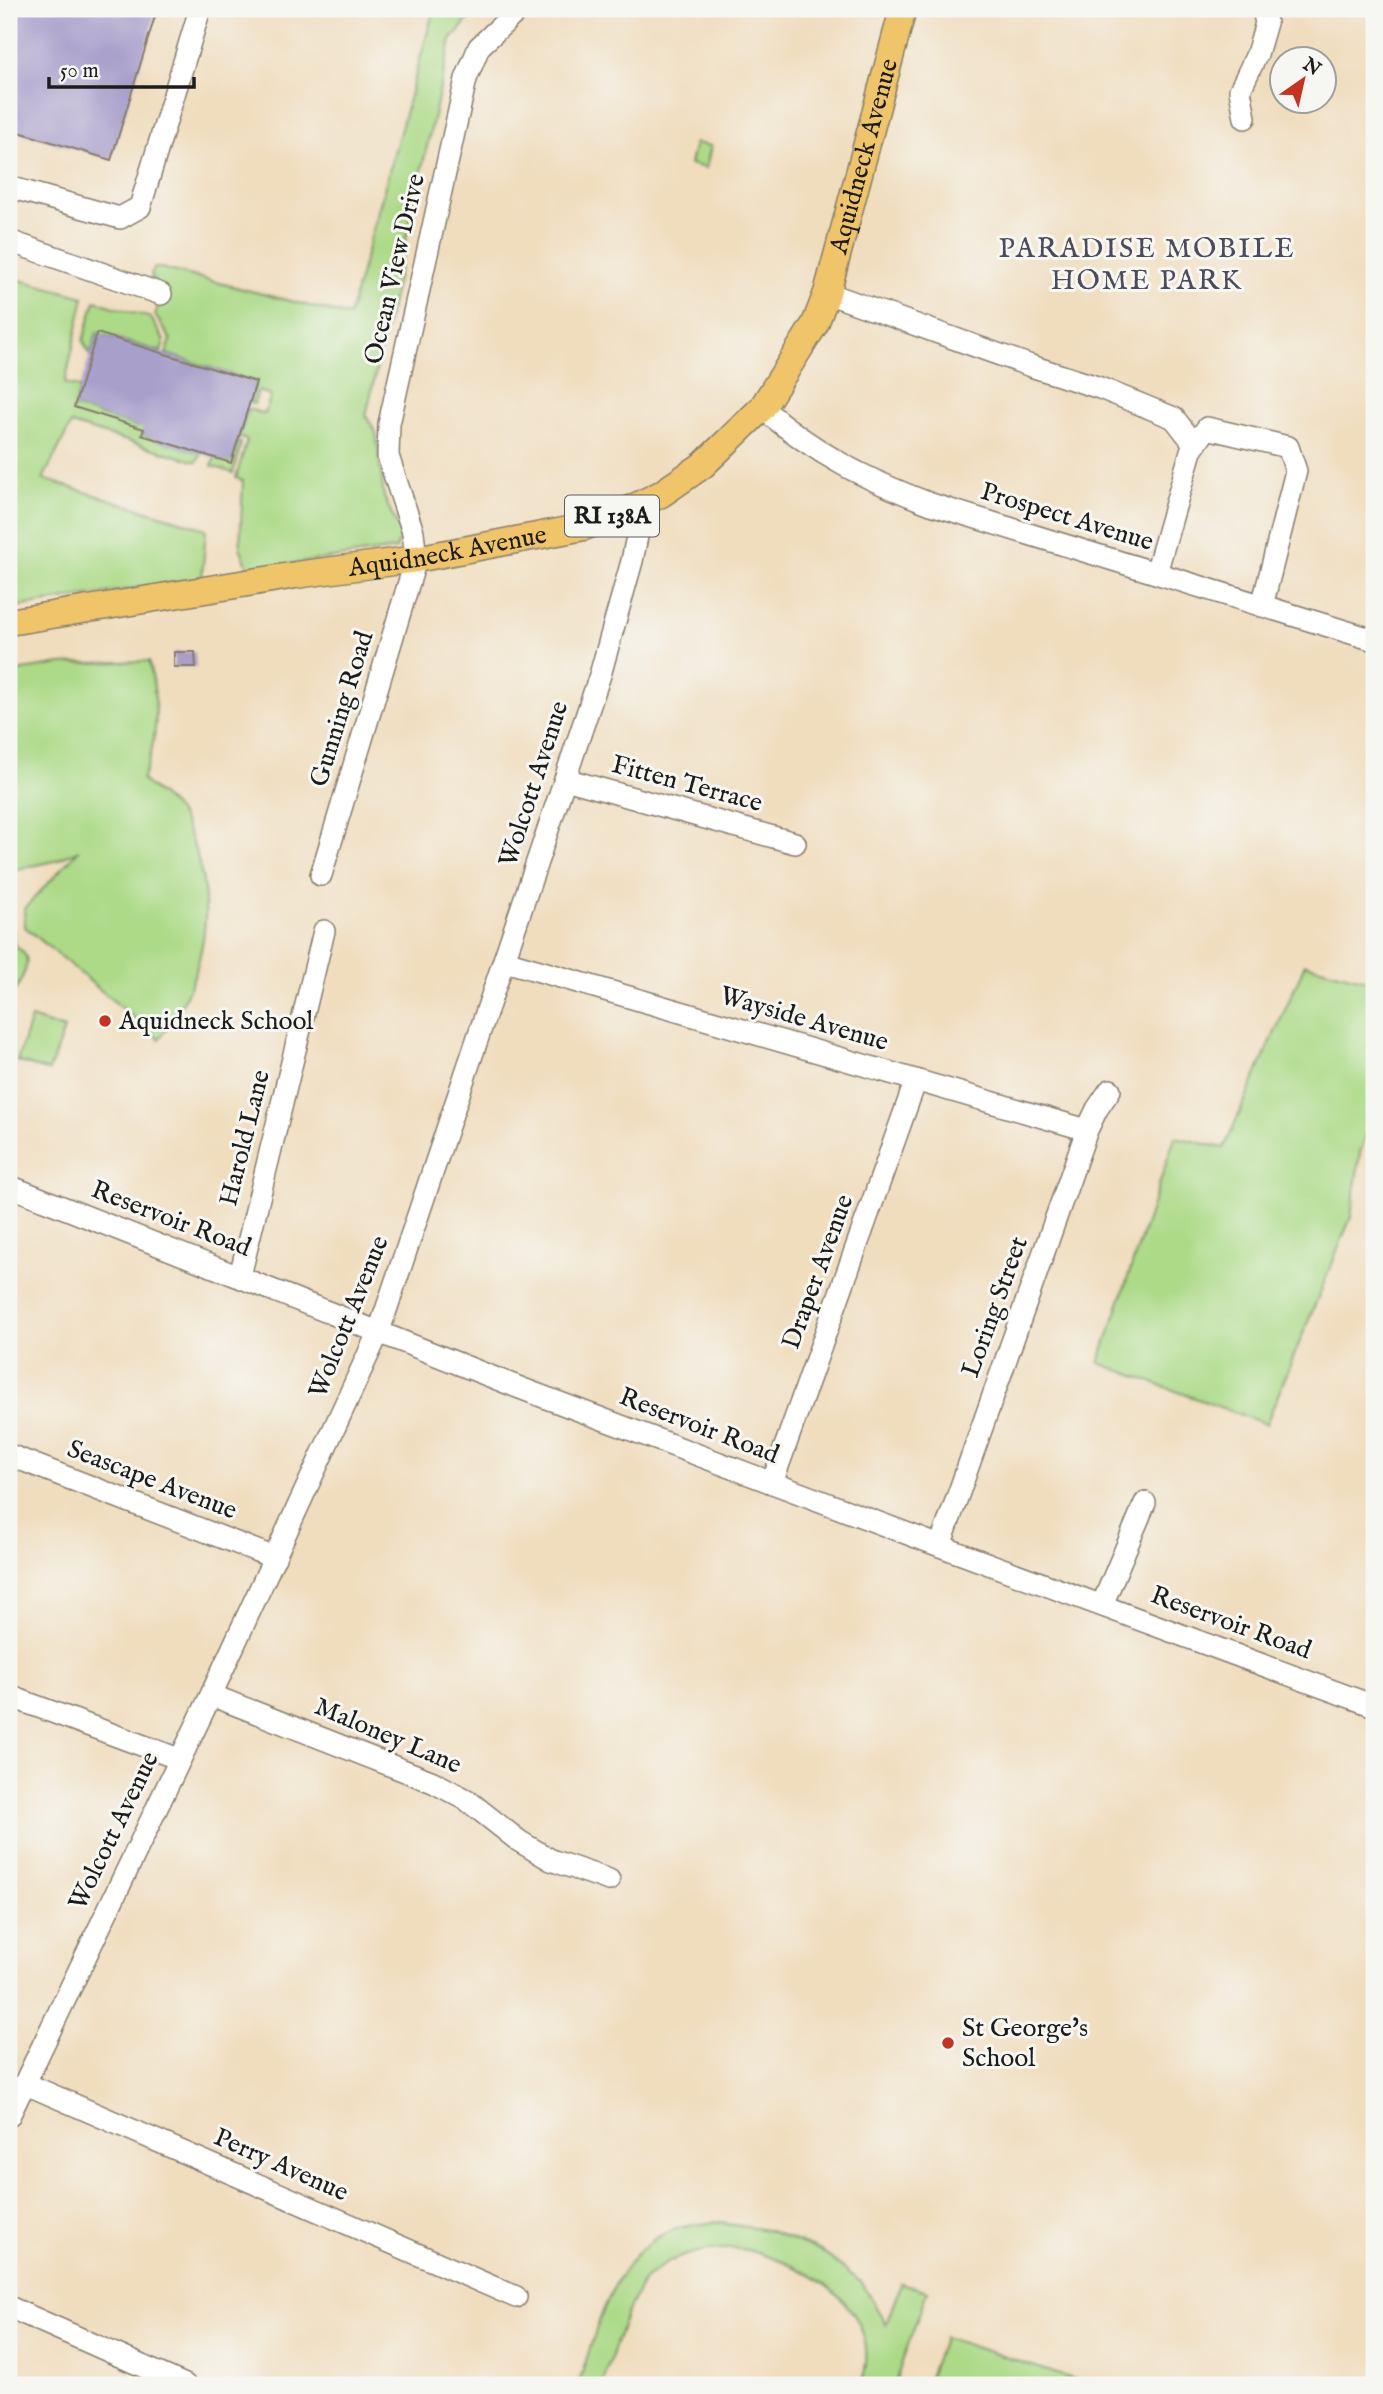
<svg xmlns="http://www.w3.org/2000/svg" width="1383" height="2394" font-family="'IM FELL English',serif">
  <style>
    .green { fill: #acda87; stroke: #647b52; stroke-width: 2 }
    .building { fill: #a89fcb }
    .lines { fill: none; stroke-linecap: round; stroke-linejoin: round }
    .minor-casing { stroke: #867c6d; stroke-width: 24 }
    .major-casing { stroke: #867c6d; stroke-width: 29 }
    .minor { stroke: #fff; stroke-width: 21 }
    .major { stroke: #f0c469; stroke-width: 26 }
    .poi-dot { fill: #c8321e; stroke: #f6f6f2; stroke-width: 2.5 }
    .labels { text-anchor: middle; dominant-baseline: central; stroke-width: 6; stroke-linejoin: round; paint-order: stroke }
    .shield { fill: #f6f6f2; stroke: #5d5d5c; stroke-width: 2 }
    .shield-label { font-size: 24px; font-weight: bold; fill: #1c1c1c }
    .street-label { font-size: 26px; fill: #1c1c1c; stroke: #f6f6f2 }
    .poi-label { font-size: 26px; fill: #1c1c1c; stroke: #f6f6f2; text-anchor: start }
    .neighbourhood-label { font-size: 28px; letter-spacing: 2px; fill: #4d4a59; stroke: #f6f6f2 }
  </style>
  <rect width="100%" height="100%" fill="#f6f6f2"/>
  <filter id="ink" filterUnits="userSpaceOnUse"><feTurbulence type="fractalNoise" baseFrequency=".0143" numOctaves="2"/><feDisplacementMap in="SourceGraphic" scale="14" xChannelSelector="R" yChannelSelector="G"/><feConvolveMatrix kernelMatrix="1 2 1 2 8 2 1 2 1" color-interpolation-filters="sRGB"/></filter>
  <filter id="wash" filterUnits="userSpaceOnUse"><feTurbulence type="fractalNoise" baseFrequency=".00686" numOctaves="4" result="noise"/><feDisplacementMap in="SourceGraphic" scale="28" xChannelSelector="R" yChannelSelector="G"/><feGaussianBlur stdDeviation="1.57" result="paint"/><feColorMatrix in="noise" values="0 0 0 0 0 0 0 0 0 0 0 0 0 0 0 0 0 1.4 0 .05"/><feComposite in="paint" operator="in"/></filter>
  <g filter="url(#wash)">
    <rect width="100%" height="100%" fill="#f0ddbe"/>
    <path class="green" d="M434 9H477L451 40 366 416 376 432 384 497 401 534 396 549 249 570 240 547 243 481 236 478 247 440 239 437 248 409 265 414 271 395 258 391 254 404 250 403 256 382 166 354 171 340 155 315 160 300 151 274 154 268H161L349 316Z
      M695 143 711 146 706 168 690 164Z
      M9 277 84 297 65 383 80 388 74 407 138 427 145 425 143 435 201 453 197 462 71 424 43 479 206 529 202 578 9 608Z
      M95 301 151 318 164 341 161 352 97 333 90 355 83 341Z
      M238 442 241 443 233 473 212 466 215 458 231 462Z
      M149 661C159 703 159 740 142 780 153 790 169 800 178 812 185 822 189 835 194 847 218 912 202 985 159 1039L25 927 24 909 79 850 55 861 9 871V672L61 664Z
      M9 921 12 928 14 945C18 948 25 952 26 957 30 966 16 992 9 997Z
      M1305 964 1374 982V1115L1360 1153 1351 1217 1266 1424 1099 1363 1175 1137 1224 1148Z
      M31 1018 64 1029 49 1071 17 1061Z
      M714 2222 767 2230 821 2251 862 2283 886 2324 901 2283 927 2291 894 2385H861C884 2319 827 2277 772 2258 762 2255 751 2250 741 2249 710 2247 676 2253 651 2274 630 2291 612 2358 602 2385H578C597 2332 611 2254 671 2231 684 2225 700 2225 714 2222Z
      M944 2337 1091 2385H926Z"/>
    <g id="blocks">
      <path class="building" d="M9 9H143L156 13 111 160 9 129Z
        M97 333 256 382 231 463 142 435 144 429 74 407Z
        M174 652H195L196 667H174Z"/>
    </g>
  </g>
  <g filter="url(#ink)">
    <use href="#blocks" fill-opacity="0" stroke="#867c6d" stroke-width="2"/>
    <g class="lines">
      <g class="minor-casing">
        <path id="minor" d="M1245 118 1240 90 1257 54 1266 23 1263 9
          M9 187 120 218 140 207 200 9
          M9 241 161 294
          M827 293 1031 366 1100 388 1174 418 1195 445
          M762 408C818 455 862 478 931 504L1374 640
          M1156 573 1191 451 1207 428 1288 447 1296 471 1262 606
          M565 779 795 843
          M321 875 416 559 413 532 388 456 389 424 466 79 479 47 519 9
          M505 961 1087 1130
          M9 1186 520 1388 940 1546 1374 1706
          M240 1276 324 931
          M9 1455 275 1558
          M772 1483 916 1080
          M940 1546 1087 1130 1097 1109 1110 1090
          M1102 1605 1145 1503
          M211 1695 433 1782 467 1800 519 1841 551 1860 609 1880
          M9 1696 179 1759
          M24 2083 516 2297
          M9 2116 211 1695 379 1331 600 675 632 561 644 502
          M9 2307 185 2385"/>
      </g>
      <g class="major-casing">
        <g id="major">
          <path id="s1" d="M9 622 296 575 416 559 584 527 628 510 661 494 703 465 762 408 815 324 827 293 903 9"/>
        </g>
      </g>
      <use href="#minor" class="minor"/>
      <use href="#major" class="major"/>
    </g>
  </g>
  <g class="poi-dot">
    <circle cx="105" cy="1021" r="7"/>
    <circle cx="948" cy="2043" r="7"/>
  </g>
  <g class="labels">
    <rect class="shield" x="565" y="495.5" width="94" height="41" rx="5"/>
    <g class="shield-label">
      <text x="612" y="516">RI 138A</text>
    </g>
    <g class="street-label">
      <text stroke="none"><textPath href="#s1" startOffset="1074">Aquidneck Avenue</textPath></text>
      <text transform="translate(395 269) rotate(-77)">Ocean View Drive</text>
      <text transform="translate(1067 517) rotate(17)">Prospect Avenue</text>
      <text stroke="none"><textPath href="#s1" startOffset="444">Aquidneck Avenue</textPath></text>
      <text transform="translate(342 709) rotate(-73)">Gunning Road</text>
      <text transform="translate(534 784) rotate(-72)">Wolcott Avenue</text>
      <text transform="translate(687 784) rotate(15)">Fitten Terrace</text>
      <text transform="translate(804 1019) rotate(16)">Wayside Avenue</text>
      <text transform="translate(245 1138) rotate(-76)">Harold Lane</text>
      <text transform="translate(171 1219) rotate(21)">Reservoir Road</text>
      <text transform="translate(818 1272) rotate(-70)">Draper Avenue</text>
      <text transform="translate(995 1307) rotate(-70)">Loring Street</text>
      <text transform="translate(349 1317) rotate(-68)">Wolcott Avenue</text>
      <text transform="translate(699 1426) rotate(21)">Reservoir Road</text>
      <text transform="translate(152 1480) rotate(21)">Seascape Avenue</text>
      <text transform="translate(1231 1623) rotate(20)">Reservoir Road</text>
      <text transform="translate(388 1736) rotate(23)">Maloney Lane</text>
      <text transform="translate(114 1831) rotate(-64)">Wolcott Avenue</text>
      <text transform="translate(281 2165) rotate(24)">Perry Avenue</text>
    </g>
    <g class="poi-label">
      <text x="119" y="1021">Aquidneck School</text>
      <text x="962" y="2028">St George's<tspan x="962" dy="30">School</tspan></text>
    </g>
    <g class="neighbourhood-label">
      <text x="1147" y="249">PARADISE MOBILE<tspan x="1147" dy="32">HOME PARK</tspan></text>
    </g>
  </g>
  <rect width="1383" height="2394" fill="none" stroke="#f6f6f2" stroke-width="35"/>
  <g transform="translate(1303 80) rotate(34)"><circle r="33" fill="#f6f6f2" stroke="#9f9f9c" stroke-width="2"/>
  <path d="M0-5L12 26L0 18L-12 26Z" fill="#c8321e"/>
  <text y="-10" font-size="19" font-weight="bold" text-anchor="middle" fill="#1c1c1c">N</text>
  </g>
  <path d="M49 77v10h145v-10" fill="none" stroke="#1c1c1c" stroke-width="3.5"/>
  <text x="60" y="77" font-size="21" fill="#1c1c1c" stroke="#f6f6f2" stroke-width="5" paint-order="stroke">50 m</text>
</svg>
